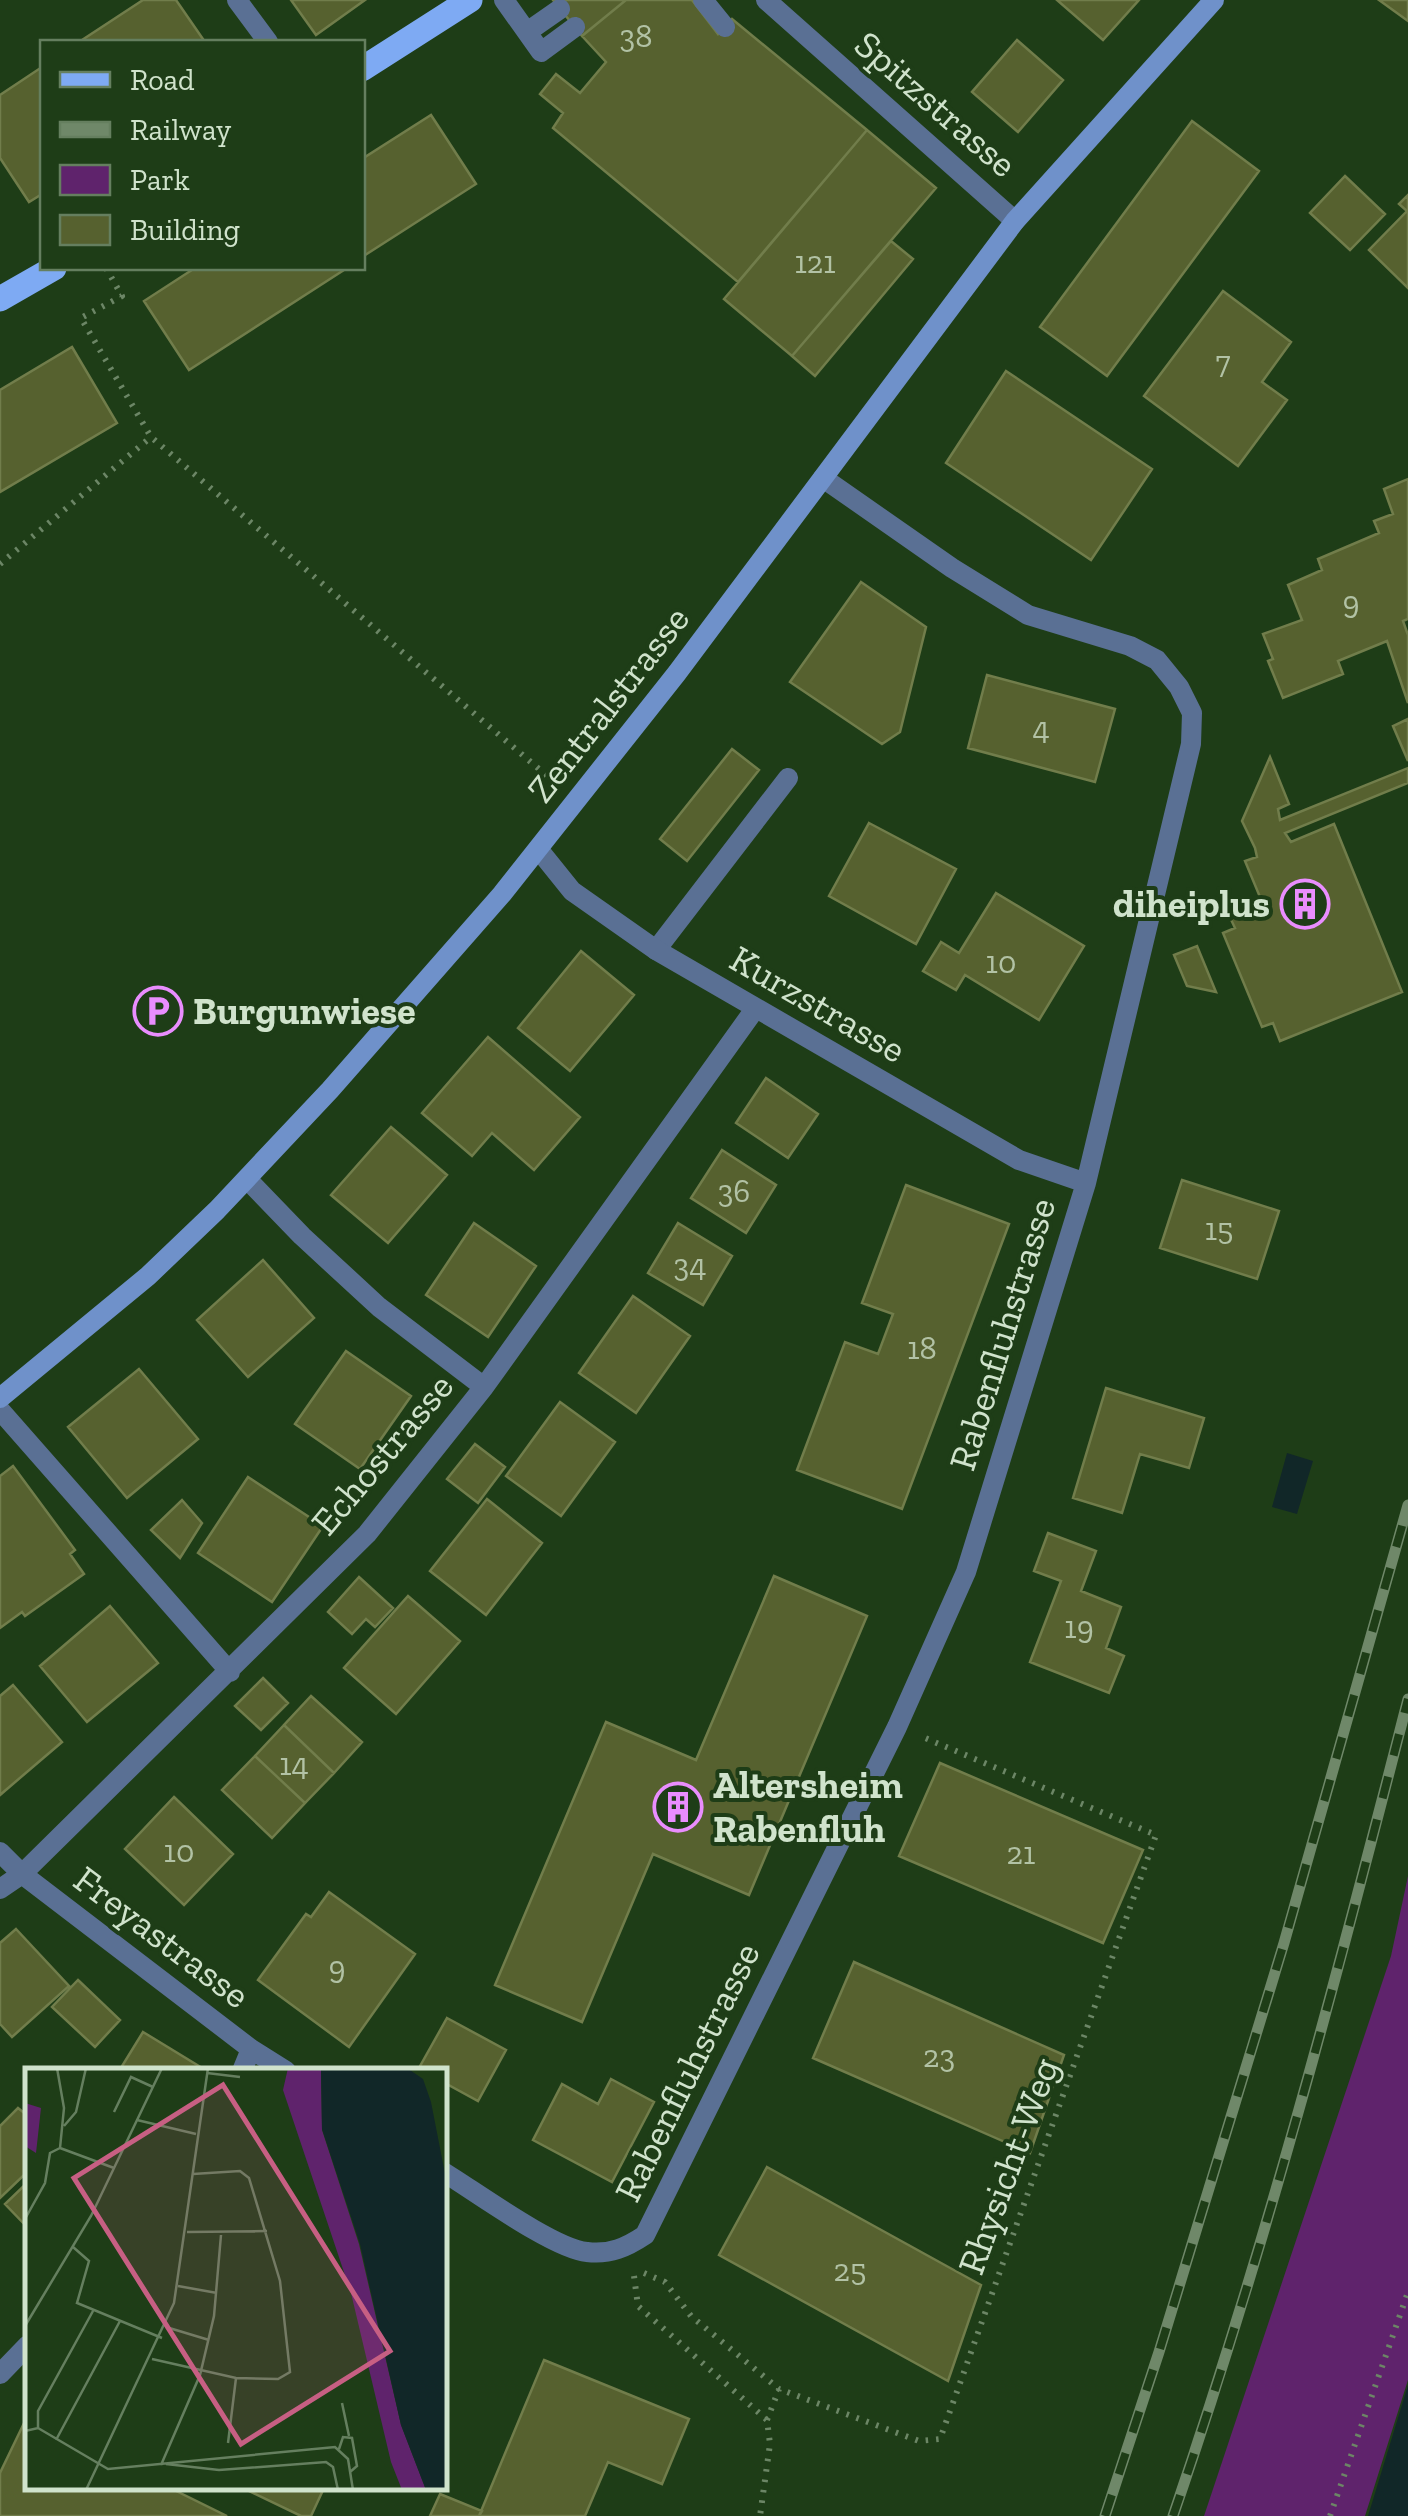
<svg xmlns="http://www.w3.org/2000/svg" width="1408" height="2516" font-family="'Zilla Slab',serif">
  <style>
    .green { fill: #5f236c }
    .water { fill: #112728 }
    .building { fill: #56612f; stroke: #717d4b; stroke-width: 2.5 }
    .lines { fill: none; stroke-linecap: round; stroke-linejoin: round }
    .path { stroke: #6c8666; stroke-width: 6; stroke-dasharray: 2.5 8; stroke-linecap: butt }
    .lane { stroke: #5a7094; stroke-width: 20 }
    .street { stroke: #5a7094; stroke-width: 20 }
    .secondary { stroke: #6f91ca; stroke-width: 20 }
    .primary { stroke: #7eaaf3; stroke-width: 25 }
    .rail-casing { stroke: #6f8869; stroke-width: 11 }
    .rail { stroke: #1e3d17; stroke-width: 8; stroke-dasharray: 22; stroke-linecap: butt }
    .labels { text-anchor: middle; dominant-baseline: central; stroke-width: 8; stroke-linejoin: round; paint-order: stroke }
    .number-label { font-size: 32px; fill: #b2c2a5 }
    .street-label { font-size: 38px; fill: #d0e3cc; stroke: #1e3d17 }
    .poi-label { font-size: 38px; font-weight: bold; fill: #d0e3cc; stroke: #1e3d17; text-anchor: start }
    .inset-road { fill: none; stroke: #657f5f; stroke-width: 2.5 }
    .view { fill: #c75f83; fill-opacity: 0.15; stroke: #c75f83; stroke-width: 5 }
    .inset-edge { fill: none; stroke: #d0e3cc; stroke-width: 5 }
  </style>
  <rect width="100%" height="100%" fill="#1e3d17"/>
  <path class="green" d="M1408 1876V2380L1365 2516H1204L1391 1956Z"/>
  <path class="water" d="M1287 1453 1313 1461 1297 1514 1272 1507Z
    M1408 2385V2516H1368Z"/>
  <path class="building" d="M143 0H176L205 42H79Z
    M291 0H365L316 35Z
    M553 0H626L582 36Z
    M626 0H692L718 34 732 19 867 130 738 282 553 128 563 113 540 94 556 74 580 93 606 62 582 36Z
    M1057 0H1139L1103 40Z
    M1379 0H1408V21Z
    M1017 40 1063 80 1018 132 972 92Z
    M42 67V194L29 202 0 158V95Z
    M431 115 476 184 362 257V159Z
    M1192 121 1259 171 1107 376 1040 327Z
    M867 130 936 188 792 356 724 299Z
    M1345 176 1385 214 1350 250 1310 213Z
    M1408 195V288L1369 250 1407 211 1399 204Z
    M891 241 913 259 815 376 792 356Z
    M195 268H347L189 370 144 301Z
    M1223 291 1291 342 1262 382 1287 400 1238 466 1144 396Z
    M72 347 117 423 0 492V390Z
    M1006 371 1152 469 1091 560 946 463Z
    M1408 479V619L1403 621 1408 635V703L1387 641 1338 661 1343 674 1283 698 1268 661 1273 659 1263 634 1302 620 1288 585 1322 570 1318 559 1379 533 1374 521 1393 514 1384 489Z
    M861 582 926 627 900 732 882 744 790 682Z
    M987 675 1115 709 1095 782 968 748Z
    M1408 719V761L1393 726Z
    M732 749 759 770 687 861 660 839Z
    M1270 757 1289 804 1278 809 1280 820 1408 768V783L1285 833 1291 842 1334 824 1402 992 1280 1041 1273 1023 1262 1027 1223 933 1235 928 1227 911 1260 897 1245 861 1257 857 1255 848 1242 821Z
    M869 823 956 869 916 944 829 896Z
    M996 893 1084 946 1039 1020 965 975 956 990 923 971 941 942 959 953Z
    M1197 946 1216 992 1187 986 1174 955Z
    M581 951 634 995 570 1071 518 1028Z
    M488 1037 580 1117 534 1170 492 1133 472 1156 422 1113Z
    M766 1078 818 1114 788 1158 736 1123Z
    M391 1127 447 1175 388 1243 331 1195Z
    M722 1150 776 1185 746 1233 691 1198Z
    M1182 1180 1279 1211 1257 1279 1160 1248Z
    M906 1185 1009 1224 902 1509 797 1470 845 1342 878 1354 893 1314 862 1303Z
    M474 1223 536 1266 488 1337 426 1295Z
    M678 1223 732 1256 703 1305 648 1273Z
    M263 1260 314 1318 248 1377 197 1320Z
    M633 1296 690 1336 636 1413 579 1373Z
    M346 1351 411 1396 360 1469 295 1424Z
    M139 1369 198 1439 127 1498 68 1427Z
    M1106 1388 1204 1418 1189 1468 1140 1454 1122 1513 1073 1498Z
    M560 1402 615 1442 561 1516 506 1476Z
    M475 1444 505 1467 478 1503 447 1479Z
    M13 1466 75 1550 70 1554 84 1574 25 1616 22 1612 0 1628V1476Z
    M248 1477 323 1526 272 1602 198 1553Z
    M487 1499 542 1543 486 1615 430 1571Z
    M182 1500 202 1523 180 1558 151 1530Z
    M1048 1533 1096 1551 1081 1591 1121 1607 1106 1648 1124 1656 1109 1693 1030 1662 1061 1581 1034 1571Z
    M774 1576 867 1616 749 1895 653 1854 582 2022 495 1985 606 1722 696 1760Z
    M359 1577 393 1608 375 1627 366 1619 352 1634 328 1612Z
    M408 1596 460 1641 396 1714 344 1668Z
    M110 1606 158 1663 87 1722 40 1666Z
    M263 1678 288 1703 261 1730 235 1706Z
    M13 1685 62 1742 0 1795V1696Z
    M311 1696 362 1742 334 1773 284 1725Z
    M284 1725 334 1773 305 1803 255 1756Z
    M255 1756 305 1803 272 1838 222 1790Z
    M940 1763 1143 1850 1103 1943 899 1856Z
    M174 1797 233 1854 184 1905 125 1849Z
    M329 1892 415 1954 349 2047 258 1980 306 1914 311 1917Z
    M16 1929 69 1986 12 2037 0 2024V1943Z
    M854 1962 1064 2055 1030 2153 813 2058Z
    M78 1980 120 2020 95 2047 52 2007Z
    M447 2018 506 2050 478 2101 445 2083V2071L419 2068Z
    M143 2032 207 2071H119Z
    M611 2079 654 2102 612 2182 533 2140 562 2084 598 2104Z
    M18 2108 28 2116V2177L25 2174 0 2198V2126Z
    M767 2167 981 2285 948 2381 719 2255Z
    M28 2182V2228L5 2204Z
    M544 2360 689 2419 662 2484 608 2462 585 2516H479Z
    M26 2419 28 2488H170L227 2516H0V2473Z
    M243 2488H324L311 2516H301Z
    M440 2494 482 2511 479 2516H430Z"/>
  <g class="lines">
    <path class="path" d="M106 268 122 296 81 318 151 437 553 781
      M0 564 151 437
      M644 2273 665 2282 691 2316 779 2389 919 2441 940 2439 1156 1835 925 1738
      M634 2276 638 2306 767 2420 770 2444 760 2516
      M767 2420 779 2389
      M1330 2516 1408 2292"/>
    <path class="lane" d="M504 0 541 52 575 27
      M703 0 725 27
      M527 32 560 9
      M656 950 788 778"/>
    <path class="street" d="M237 0 268 42
      M766 0 1015 221
      M539 850 572 891 656 950 1019 1160 1086 1183
      M247 1179 302 1236 379 1307 484 1387
      M0 1410 230 1672
      M0 1852 22 1874 251 2049 286 2071
      M0 1889 22 1874 367 1534 484 1387 755 1009
      M242 2071 251 2049
      M445 2173C476 2192 554 2249 587 2252 610 2255 627 2247 645 2235L897 1727 966 1572 1086 1183 1191 744 1192 713 1179 687 1157 660 1130 646 1028 615 952 568 823 478
      M0 2374 28 2345"/>
    <path class="secondary" d="M0 1398 148 1276 217 1210 330 1090 502 894 677 673 1015 221 1214 0"/>
    <path class="primary" d="M362 69 470 0
      M0 299 54 268"/>
    <g class="rail-casing">
      <path id="rail" d="M1105 2516 1159 2352 1284 1943 1408 1505
        M1173 2516C1265 2248 1338 1974 1408 1699"/>
    </g>
    <use href="#rail" class="rail"/>
  </g>
  <defs>
    <g id="building-ring" transform="scale(2.5)"><circle r="9.5" fill="#1e3d17" stroke="#e98dfe" stroke-width="1.5"/><path d="M-4-6H4V6H1V3H-1V6H-4ZM-2.5-4.3h1.7v1.8h-1.7ZM.8-4.3h1.7v1.8H.8ZM-2.5-1h1.7V.8h-1.7ZM.8-1h1.7V.8H.8Z" fill="#e98dfe"/></g>
    <g id="parking-ring" transform="scale(2.5)"><circle r="9.5" fill="#1e3d17" stroke="#e98dfe" stroke-width="1.5"/><path d="M-3.5-5.5H1a3.5 3.5 0 0 1 0 7H-1V5.5H-3.5ZM-1-3.4V-.6H.8a1.4 1.4 0 0 0 0-2.8Z" fill="#e98dfe"/></g>
  </defs>
  <g fill-rule="evenodd">
    <use href="#building-ring" x="1305" y="904"/>
    <use href="#parking-ring" x="158" y="1011"/>
    <use href="#building-ring" x="678" y="1807"/>
  </g>
  <g class="labels">
    <g class="number-label">
      <text x="636" y="36">38</text>
      <text x="815" y="262">121</text>
      <text x="1223" y="362">7</text>
      <text x="1351" y="602">9</text>
      <text x="1041" y="728">4</text>
      <text x="1001" y="962">10</text>
      <text x="734" y="1191">36</text>
      <text x="1219" y="1229">15</text>
      <text x="690" y="1265">34</text>
      <text x="922" y="1348">18</text>
      <text x="1079" y="1627">19</text>
      <text x="294" y="1764">14</text>
      <text x="179" y="1851">10</text>
      <text x="1021" y="1853">21</text>
      <text x="337" y="1967">9</text>
      <text x="939" y="2056">23</text>
      <text x="850" y="2270">25</text>
    </g>
    <g class="street-label">
      <text transform="translate(936 104) rotate(41)">Spitzstrasse</text>
      <text transform="translate(608 704) rotate(-52)">Zentralstrasse</text>
      <text transform="translate(818 1004) rotate(30)">Kurzstrasse</text>
      <text transform="translate(1002 1334) rotate(-73)">Rabenfluhstrasse</text>
      <text transform="translate(382 1454) rotate(-50)">Echostrasse</text>
      <text transform="translate(162 1937) rotate(37)">Freyastrasse</text>
      <text transform="translate(687 2072) rotate(-64)">Rabenfluhstrasse</text>
      <text transform="translate(1008 2166) rotate(-70)">Rhysicht-Weg</text>
    </g>
    <g class="poi-label">
      <text x="1270" y="904" text-anchor="end">diheiplus</text>
      <text x="193" y="1011">Burgunwiese</text>
      <text x="713" y="1785">Altersheim<tspan x="713" dy="44">Rabenfluh</tspan></text>
    </g>
  </g>
  <g transform="translate(25 2068)">
    <rect width="422" height="422" fill="#1e3d17"/>
    <path d="M263 0H296L297 62 334 176 376 357 401 422H377L366 394 326 225 258 22ZM0 35 16 40 11 85 0 78Z" fill="#5f236c"/>
    <path d="M296 0H382L398 11 406 34 423 121 422 422H401L376 357 335 176 297 61Z" fill="#112728"/>
    <path class="inset-road" d="M32 0 39 40 35 80M182 5 215 9M89 44 106 9 128 19M112 52 171 66M39 58 51 44 61 0M35 80 89 100M0 151 20 115 25 85 35 80M162 164 242 163M48 179 64 193 52 235 137 270M153 218 192 225M0 258 66 148 137 0M141 259 184 272M127 291 211 310 253 311 265 304 255 213 224 110 215 103 168 106M317 335 324 368M13 360V343L68 243M0 363 13 360 83 401 310 379 323 391 328 422M31 372 95 253M203 375 211 310M314 381 318 369 327 370 332 398 325 404M141 396 194 402 301 394 308 399 313 422M136 397 175 307 189 248 196 167M61 422 149 235 183 0"/>
    <path class="view" d="M198 17 365 283 216 376 49 110Z"/>
    <rect width="422" height="422" class="inset-edge"/>
  </g>
  <rect x="40" y="40" width="325" height="230" fill="#1e3d17" stroke="#657f5f" stroke-width="2.5"/>
  <rect x="60" y="72" width="50" height="15" fill="#7eaaf3" stroke="#657f5f" stroke-width="2.5"/>
  <text x="130" y="90" font-size="30" fill="#d0e3cc">Road</text>
  <rect x="60" y="122" width="50" height="15" fill="#6f8869" stroke="#657f5f" stroke-width="2.5"/>
  <text x="130" y="140" font-size="30" fill="#d0e3cc">Railway</text>
  <rect x="60" y="165" width="50" height="30" fill="#5f236c" stroke="#657f5f" stroke-width="2.5"/>
  <text x="130" y="190" font-size="30" fill="#d0e3cc">Park</text>
  <rect x="60" y="215" width="50" height="30" fill="#56612f" stroke="#657f5f" stroke-width="2.5"/>
  <text x="130" y="240" font-size="30" fill="#d0e3cc">Building</text>
</svg>
